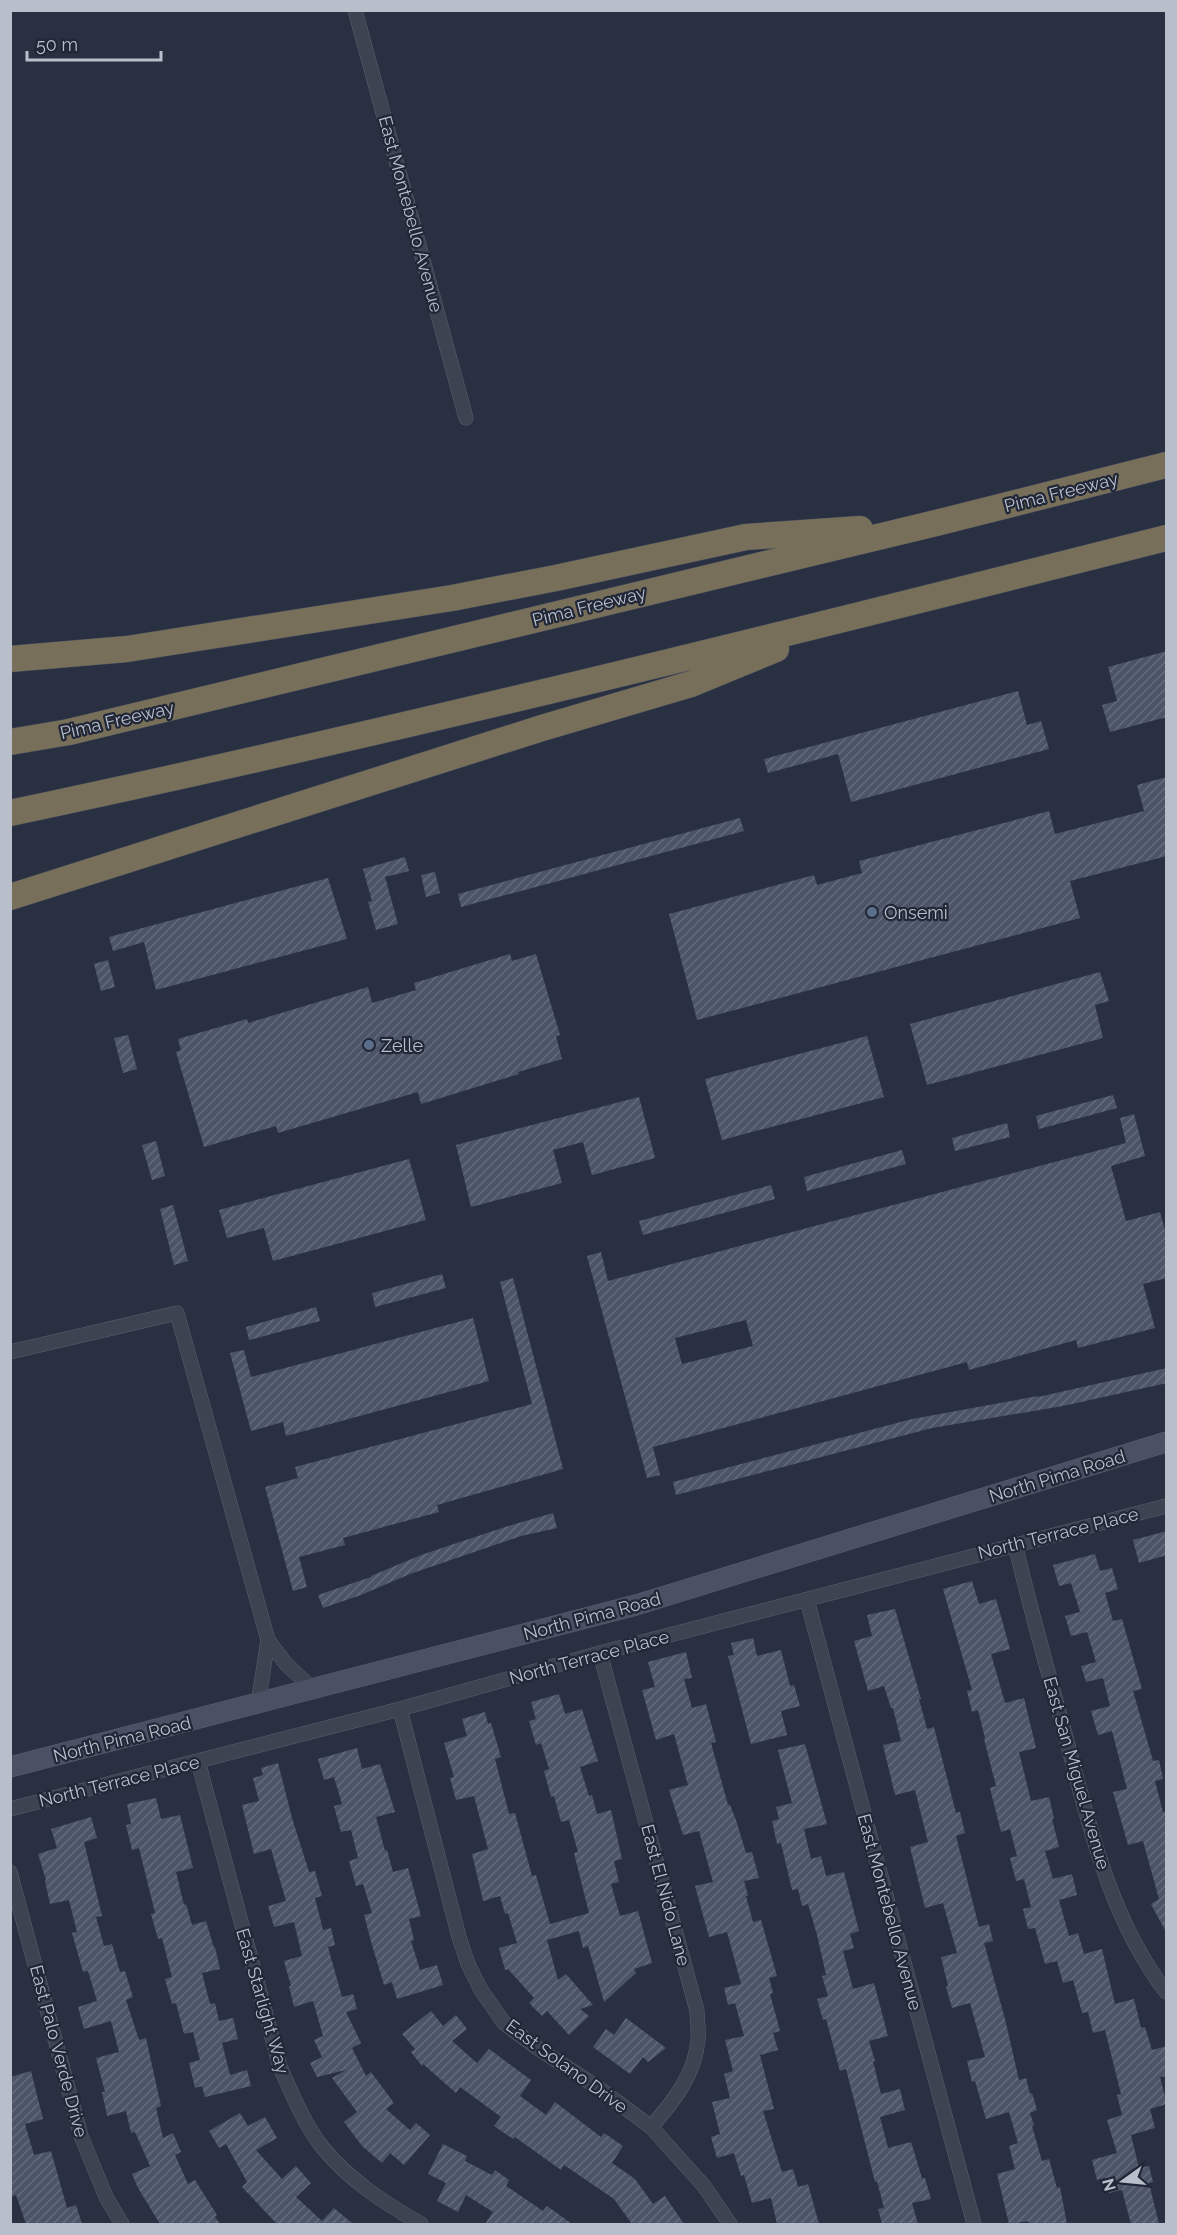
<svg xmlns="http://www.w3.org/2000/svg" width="1177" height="2235" font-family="Raleway,sans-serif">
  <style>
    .building { fill: url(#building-hatch); fill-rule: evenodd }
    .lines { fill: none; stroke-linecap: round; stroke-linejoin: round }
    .street-casing { stroke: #5a606f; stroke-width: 15 }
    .secondary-casing { stroke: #5a606f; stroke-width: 21 }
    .highway-casing { stroke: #474d5c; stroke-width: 27 }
    .street { stroke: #3c4351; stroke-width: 14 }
    .secondary { stroke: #4b5164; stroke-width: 20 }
    .highway { stroke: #776f5a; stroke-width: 26 }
    .service-dot { fill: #5c6f8a; stroke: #212737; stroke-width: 2 }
    .labels { text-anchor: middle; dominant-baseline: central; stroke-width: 4.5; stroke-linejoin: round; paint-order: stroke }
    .street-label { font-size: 18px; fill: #b9becb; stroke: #212737 }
    .poi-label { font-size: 18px; fill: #b9becb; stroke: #212737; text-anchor: start }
  </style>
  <defs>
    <pattern id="building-hatch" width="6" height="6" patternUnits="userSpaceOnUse" patternTransform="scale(1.5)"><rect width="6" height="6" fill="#4c5468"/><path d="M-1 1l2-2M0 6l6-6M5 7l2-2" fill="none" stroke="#646b7c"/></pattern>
  </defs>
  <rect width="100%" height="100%" fill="#283042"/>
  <path class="building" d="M1167 651V717L1110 732 1102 705 1117 701 1108 667Z
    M1018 691 1027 725 1041 721 1049 749 851 802 838 754 768 773 764 759Z
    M1167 777V856L1070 881 1080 918 697 1020 669 914 814 875 817 885 862 873 859 861 1049 811 1055 834 1144 811 1137 785Z
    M740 818 744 831 461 907 458 894Z
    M405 857 409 871 385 877 398 924 376 930 368 902 372 901 363 869Z
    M435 872 440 893 426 897 421 875Z
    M328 878 347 939 156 990 144 942 113 951 109 937Z
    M510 954 512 961 536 954 560 1035 556 1036 562 1059 518 1072 519 1074 421 1104 418 1092 278 1133 276 1126 204 1147 176 1052 181 1050 178 1039 247 1019 248 1023 368 987 372 1003 416 990 414 983Z
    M108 960 115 987 101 991 94 964Z
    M1100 972 1109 1001 1095 1005 1103 1038 927 1085 910 1024Z
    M128 1035 137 1069 123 1073 114 1038Z
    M867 1036 884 1097 722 1140 705 1079Z
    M1113 1095 1117 1108 1039 1129 1036 1116Z
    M639 1097 655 1158 592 1175 583 1142 553 1150 562 1183 471 1207 456 1145Z
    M1134 1114 1145 1156 1111 1166 1126 1221 1160 1212 1167 1238V1278L1143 1284 1155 1328 1078 1348 1076 1340 969 1370 967 1362 653 1447 660 1475 647 1478 587 1256 601 1252 608 1281 1126 1143 1120 1118ZM746 1320 753 1346 682 1364 675 1338Z
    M1007 1123 1010 1137 955 1151 952 1138Z
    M156 1141 165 1176 152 1180 142 1145Z
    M902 1150 906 1164 807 1191 804 1177Z
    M409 1159 426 1220 273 1261 264 1228 227 1238 219 1210Z
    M771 1185 775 1199 643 1235 639 1221Z
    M173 1205 188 1261 174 1265 160 1209Z
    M442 1274 446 1288 375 1307 372 1293Z
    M513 1278 563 1469 437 1505 439 1512 343 1538 345 1545 299 1557 307 1587 293 1591 265 1487 298 1478 295 1467 532 1404 500 1282Z
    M316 1307 320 1321 249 1340 246 1327Z
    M473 1318 489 1381 286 1436 283 1422 251 1431 230 1353 244 1350 251 1377Z
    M1167 1368V1383L1063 1406 932 1428 676 1495 673 1482 912 1419 1038 1396V1397Z
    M553 1513 557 1528 521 1536 410 1574 361 1595 323 1608 318 1595 371 1577V1576L421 1555 505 1527Z
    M1167 1531V1555L1139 1563 1133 1540Z
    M1095 1554 1100 1571 1112 1568 1118 1589 1105 1593 1113 1621 1122 1619 1142 1689 1133 1691 1153 1761 1159 1760 1163 1779 1155 1781 1163 1812 1167 1811V1934L1151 1904 1159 1899 1143 1841 1128 1845 1113 1792 1127 1789 1112 1731 1098 1735 1091 1711 1110 1706 1103 1678 1086 1682 1081 1666 1096 1662 1087 1632 1071 1636 1065 1616 1080 1612 1071 1583 1059 1586 1053 1565Z
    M972 1581 979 1604 996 1599 1002 1620 1010 1649 991 1654 1005 1703 1024 1698 1036 1748 1019 1752 1031 1801 1049 1797 1054 1818 1052 1819 1059 1847 1045 1851 1053 1879 1072 1874 1077 1895 1059 1900 1069 1936 1078 1933 1084 1954 1102 1949 1115 2004 1134 1999 1141 2028 1145 2027 1152 2050 1167 2046V2076L1160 2077 1167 2104 1150 2109 1155 2128 1131 2135 1139 2168 1149 2166 1153 2182 1149 2183 1159 2224H1131L1122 2190 1109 2193 1105 2178 1097 2180 1092 2160 1117 2153 1107 2120 1122 2115 1117 2095 1121 2094 1105 2030 1093 2033 1088 2012 1082 2013 1073 1980 1063 1983 1057 1961 1045 1964 1035 1928 1028 1929 1023 1909 1031 1907 1024 1879 1016 1881 1010 1858 1017 1856 1010 1829 1001 1832 990 1788 996 1786 984 1739 985 1738 978 1710 972 1712 967 1691 972 1690 943 1589Z
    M895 1609 921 1699H919L927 1729 934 1727 956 1813 960 1812 965 1833 956 1836 979 1927 989 1924 993 1941 984 1943 1005 2019 1019 2080 1026 2078 1030 2094 1032 2093 1037 2110 1030 2113 1034 2125 1032 2126 1042 2161 1049 2159 1057 2188 1060 2187 1067 2224H1029L1028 2221 1009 2224 997 2174 1015 2169 1009 2146 1018 2143 1009 2112 986 2119 975 2081 972 2082 967 2061 985 2057 970 2003 952 2008 946 1987 948 1986 941 1957 957 1953 943 1903 925 1908 910 1847 928 1842 915 1790 895 1795 883 1745 901 1741 893 1708H891L884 1686 868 1691 854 1641 872 1636 867 1615Z
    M753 1638 757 1656 781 1650 790 1686 794 1685 800 1706 781 1711 787 1735 751 1744 728 1656 734 1655 731 1643Z
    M686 1652 692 1678 684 1679 692 1708 706 1704 716 1742 711 1743 728 1805H730L736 1820 746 1853 752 1852 759 1878 744 1881 748 1896H746L753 1922 761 1920 777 1976 769 1978 773 1993 770 1994 780 2031 773 2033 778 2050 760 2055 774 2109 763 2111 782 2172 793 2169 798 2187 808 2184 819 2224H777L771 2198 752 2203 744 2175 741 2176 734 2153 717 2158 711 2137 720 2134 712 2102 730 2098 724 2074 733 2071 725 2040 744 2036 735 2003 728 2005 724 1988 741 1984 727 1932 709 1937 695 1886 713 1882 699 1831 683 1835 669 1790 688 1785 674 1734 656 1740 642 1690 655 1687 648 1662Z
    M559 1694 565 1714 582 1709 598 1761 580 1767 589 1796 592 1795 597 1814 611 1810 622 1859 614 1861 619 1882 611 1884 620 1916 638 1911 652 1963 634 1969 636 1973 604 2002 588 1946 583 1948 579 1931 547 1940 558 1980 566 1974 593 2005 580 2009 589 2016 569 2035 547 2011 542 2016 529 2003 534 1998 508 1969 505 1970 499 1948 517 1943 508 1913 505 1914 500 1896 483 1901 472 1854 488 1849 474 1796 456 1800 450 1778 454 1777 444 1743 467 1736 462 1719 485 1712 488 1724 491 1723 501 1757 495 1759 509 1814 515 1813 532 1876 536 1875 550 1924 589 1913 574 1853 578 1852 569 1820 561 1822 554 1796 551 1797 544 1771 549 1769 541 1743 536 1745 529 1721 536 1719 531 1702Z
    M805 1744 827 1824 804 1829 811 1859 821 1856 826 1876 844 1872 859 1931 850 1934 854 1948 843 1951 853 1989 874 1983 888 2036 869 2041 875 2061H873L881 2094 900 2089 905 2110 880 2117 888 2148 911 2142 922 2178H925L931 2199 912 2203 918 2224H882L878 2209 884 2208 877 2181 875 2182 846 2069 840 2071 826 2019 823 2020 817 1999 828 1996 822 1976 826 1975 817 1935 808 1904 802 1906 798 1889 792 1890 781 1843 777 1844 772 1821 779 1819 776 1807 792 1803 778 1750Z
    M357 1748 362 1769 380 1764 395 1812 376 1817 385 1851 387 1850 393 1872 408 1868 421 1916 409 1919 414 1940 411 1941 420 1970 437 1965 443 1985 397 1999 392 1982 384 1985 372 1945 364 1915 372 1913 363 1884 356 1886 349 1861 358 1858 351 1830 341 1832 334 1806 342 1804 334 1777 324 1780 318 1759Z
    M278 1763 292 1818 309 1872 315 1871 322 1896 315 1898 323 1930 331 1928 335 1945 328 1947 342 1997 353 1994 357 2009 346 2012 361 2043 352 2048 366 2076 371 2072 394 2103 386 2109 410 2130 416 2123 430 2135 404 2165 390 2153 382 2163 362 2146 344 2122 357 2112 332 2078 346 2070 317 2077 310 2063 322 2057 314 2040 323 2036 313 2001 294 2007 289 1986H291L284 1961 302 1956 294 1922 274 1927 268 1906 286 1901 271 1849 254 1854 242 1805 259 1801 253 1778 263 1775 261 1768Z
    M156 1798 161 1819 180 1815 193 1868 176 1872 184 1905 186 1904 192 1925 206 1921 214 1948 215 1947 220 1969 202 1973 210 2004 215 2003 219 2021 233 2018 238 2039 222 2043 230 2075 247 2070 251 2086 205 2097 202 2086 195 2088 189 2063 200 2060 193 2032 184 2034 176 2003 172 2004 165 1979 172 1977 162 1938 158 1939 151 1914 155 1913 139 1848 132 1850 126 1825 131 1824 127 1804Z
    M91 1817 97 1838 84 1842 102 1916 96 1917 104 1946 112 1944 120 1972 125 1971 133 1997 126 2000 139 2040 146 2038 161 2106 156 2108 163 2138 173 2133 181 2152 175 2155 188 2184 195 2180 217 2215 215 2217 220 2224H160L138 2188 132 2174 150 2166 135 2132 131 2133 126 2111 107 2116 102 2092H105L96 2058 119 2052 111 2021 84 2029 78 2007 97 2001 88 1971 83 1972 72 1933 77 1932 69 1900 50 1904 45 1881 46 1880 38 1854 57 1848 51 1829Z
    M431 2011 443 2026 456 2015 467 2029 452 2041 477 2063 489 2049 531 2080 520 2096 546 2115 555 2102 601 2137 604 2133 623 2146 612 2163 635 2179 653 2204 665 2196 684 2224H632L614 2199 564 2165 561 2170 515 2137 513 2139 494 2126 501 2117 460 2087 456 2093 423 2064 422 2066 411 2052 415 2049 402 2034Z
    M626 2018 666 2048 648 2062 643 2057 630 2074 593 2047 606 2029 614 2035Z
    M31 2071 43 2119 25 2124 34 2155 51 2151 67 2208 76 2205 82 2224H26L16 2195 10 2197V2077Z
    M240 2113 248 2126 265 2117 277 2138 256 2150 282 2179 296 2166 311 2183 296 2197 322 2221 334 2208 353 2224H277L242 2187 247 2182 226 2144 219 2148 209 2131Z
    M443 2144 467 2156 465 2161 492 2175 495 2170 509 2180 506 2186 543 2211 547 2206 572 2224H485L493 2212 466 2195 458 2212 437 2201 446 2183 428 2174Z"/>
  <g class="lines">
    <g class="street-casing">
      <path id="street" d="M355 10 466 418
        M10 1352 177 1313 268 1640 258 1704
        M1015 1544C1030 1608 1048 1671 1065 1734 1089 1824 1109 1917 1166 1992
        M807 1600 974 2224
        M268 1640 286 1664 314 1690
        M600 1653 697 2011C697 2020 699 2030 698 2040 695 2075 673 2102 651 2127
        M400 1709 459 1937 468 1964 481 1990 504 2023 536 2047 600 2089 651 2127 704 2186 730 2224
        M198 1761 280 2067C292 2094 304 2124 323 2148 350 2181 385 2203 421 2224
        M10 1809 400 1709 600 1653 1166 1506
        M10 1872 81 2136 106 2197 122 2224"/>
    </g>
    <g class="secondary-casing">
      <path id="secondary" d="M10 1767 636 1605 1166 1442"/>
    </g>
    <g class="highway-casing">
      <path id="highway" d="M10 659 127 649 452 598 556 578 746 537 860 529
        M10 742 69 732 936 523 1166 465
        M10 813C398 731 783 635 1166 538
        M10 897 542 728 691 684 776 649"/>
    </g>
    <use href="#street" class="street"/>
    <use href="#secondary" class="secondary"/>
    <use href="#highway" class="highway"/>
  </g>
  <g class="service-dot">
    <circle cx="872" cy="912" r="6"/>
    <circle cx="369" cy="1045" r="6"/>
  </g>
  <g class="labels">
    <g class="street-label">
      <text transform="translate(411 214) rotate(75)">East Montebello Avenue</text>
      <text transform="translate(1061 492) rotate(-14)">Pima Freeway</text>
      <text transform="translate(589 606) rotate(-14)">Pima Freeway</text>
      <text transform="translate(117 720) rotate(-13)">Pima Freeway</text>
      <text transform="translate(1057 1476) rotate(-17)">North Pima Road</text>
      <text transform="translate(1058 1533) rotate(-14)">North Terrace Place</text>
      <text transform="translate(592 1616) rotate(-15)">North Pima Road</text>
      <text transform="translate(589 1657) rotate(-15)">North Terrace Place</text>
      <text transform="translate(122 1739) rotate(-14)">North Pima Road</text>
      <text transform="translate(1077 1773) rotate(74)">East San Miguel Avenue</text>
      <text transform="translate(119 1781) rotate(-14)">North Terrace Place</text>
      <text transform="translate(666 1895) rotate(75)">East El Nido Lane</text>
      <text transform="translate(890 1912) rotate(75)">East Montebello Avenue</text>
      <text transform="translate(263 2001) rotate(74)">East Starlight Way</text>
      <text transform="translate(59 2051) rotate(75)">East Palo Verde Drive</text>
      <text transform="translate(567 2066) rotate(36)">East Solano Drive</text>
    </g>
    <g class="poi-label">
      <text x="884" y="912">Onsemi</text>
      <text x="381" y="1045">Zelle</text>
    </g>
  </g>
  <rect width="1177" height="2235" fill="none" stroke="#b9becb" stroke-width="24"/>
  <g transform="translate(1123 2181) rotate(255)" stroke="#212737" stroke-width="4.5" paint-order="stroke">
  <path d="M0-4.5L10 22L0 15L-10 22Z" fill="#b9becb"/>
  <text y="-9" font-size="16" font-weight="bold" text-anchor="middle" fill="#b9becb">N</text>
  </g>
  <path d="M27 51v9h134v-9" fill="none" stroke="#b9becb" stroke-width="3"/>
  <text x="36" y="51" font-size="18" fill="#b9becb" stroke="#212737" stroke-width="4.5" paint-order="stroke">50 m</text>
</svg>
